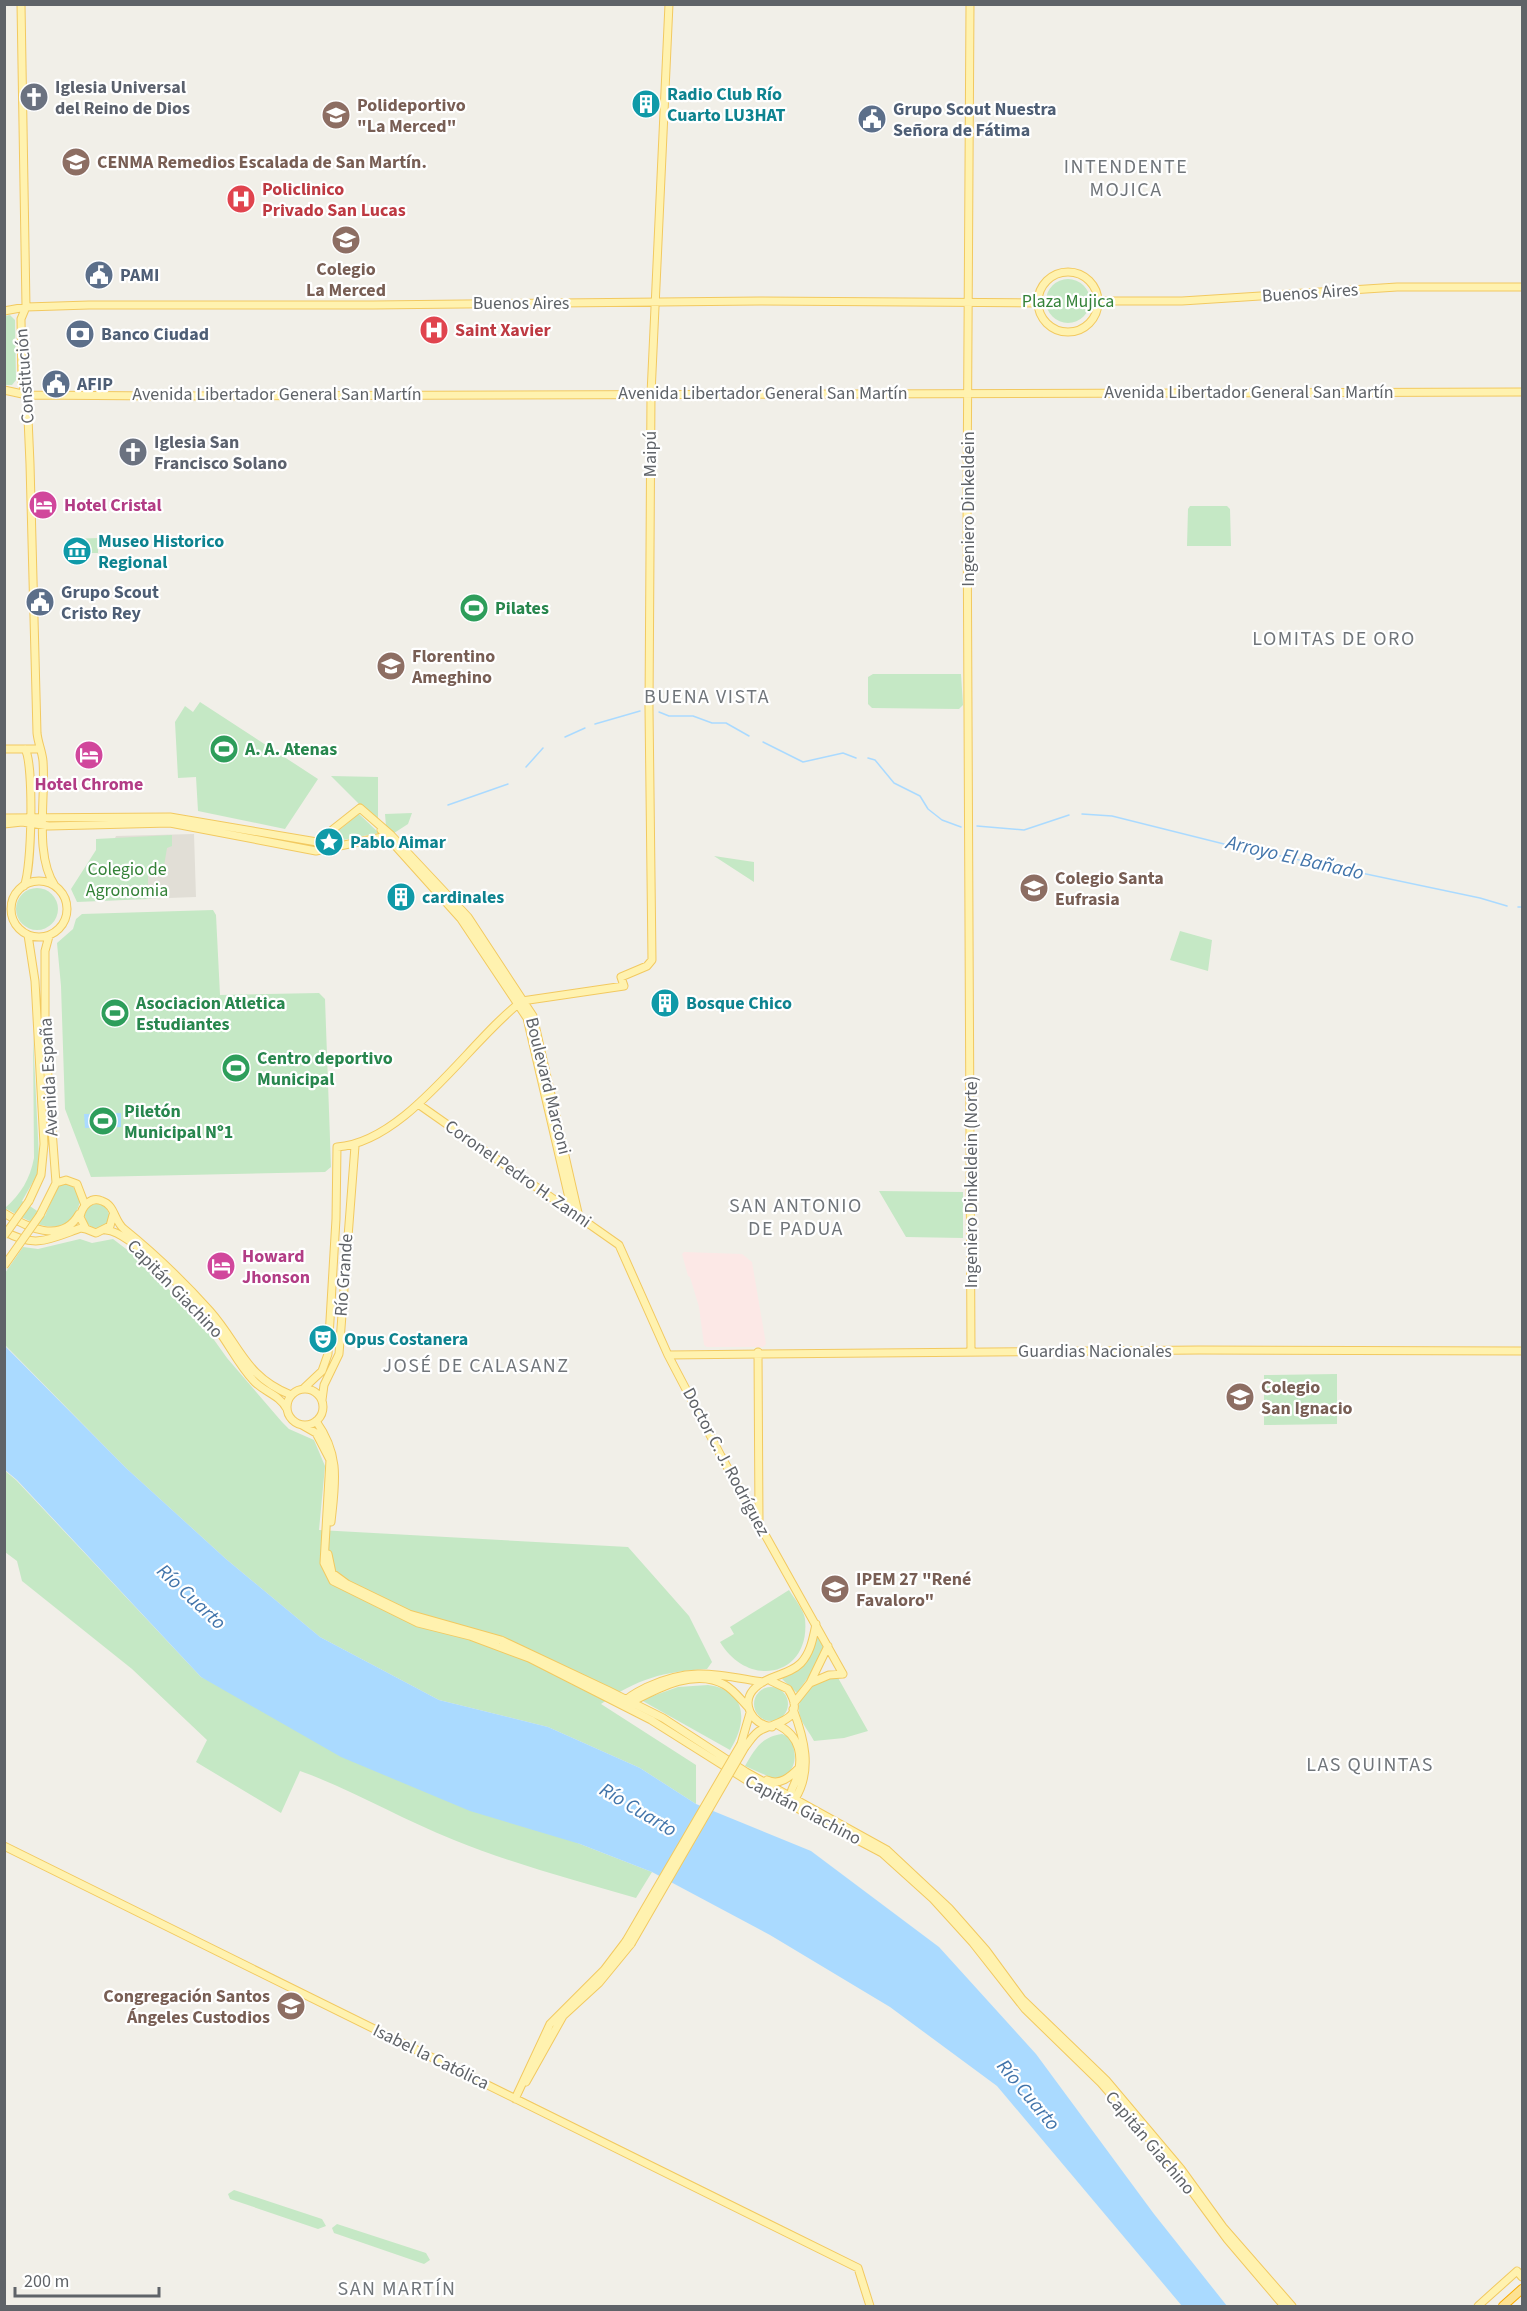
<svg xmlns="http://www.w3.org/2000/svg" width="1527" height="2311" font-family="'Source Sans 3',sans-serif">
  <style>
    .education { fill: #e1ded6 }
    .medical { fill: #fce8e6 }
    .green { fill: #c5e8c5 }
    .water { fill: #aadaff }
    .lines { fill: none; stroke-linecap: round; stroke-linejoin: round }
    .stream { stroke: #aadaff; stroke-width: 1.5 }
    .major-casing { stroke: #f2c960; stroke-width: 9 }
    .highway-casing { stroke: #f9ab00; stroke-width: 10 }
    .major { stroke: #fff2af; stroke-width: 7 }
    .highway { stroke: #fde293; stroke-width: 8 }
    .major-bridge-casing { stroke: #f2c960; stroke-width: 9; stroke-linecap: butt }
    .major-bridge { stroke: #fff2af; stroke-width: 7 }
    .labels { text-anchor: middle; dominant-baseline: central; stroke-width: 4.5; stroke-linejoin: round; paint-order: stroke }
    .worship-label { font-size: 18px; font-weight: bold; fill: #5b616d; stroke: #fff; text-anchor: start }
    .culture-label { font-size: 18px; font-weight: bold; fill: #0d838f; stroke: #fff; text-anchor: start }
    .education-label { font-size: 18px; font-weight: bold; fill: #785e54; stroke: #fff; text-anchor: start }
    .service-label { font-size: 18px; font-weight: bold; fill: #4e5e75; stroke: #fff; text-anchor: start }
    .health-label { font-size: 18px; font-weight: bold; fill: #be3a42; stroke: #fff; text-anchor: start }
    .street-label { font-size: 18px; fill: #5f6368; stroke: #fff }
    .park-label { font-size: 18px; fill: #348238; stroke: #fff }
    .hotel-label { font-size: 18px; font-weight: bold; fill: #b23c85; stroke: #fff; text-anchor: start }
    .leisure-label { font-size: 18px; font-weight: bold; fill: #27864d; stroke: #fff; text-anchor: start }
    .neighbourhood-label { font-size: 20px; letter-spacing: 1.5px; fill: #70757a; stroke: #fff }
    .water-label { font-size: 20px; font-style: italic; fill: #4174aa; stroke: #fff }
  </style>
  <rect width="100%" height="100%" fill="#f1efe8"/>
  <path class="education" d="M194 834 196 897 86 901 116 836Z"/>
  <path class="medical" d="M684 1252 742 1254 752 1262 766 1344 763 1347H707L704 1345 699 1307 690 1277 688 1276 682 1254Z"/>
  <path class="green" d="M1046 301a22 22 0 1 1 44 0a22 22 0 1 1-44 0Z
    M10 315 15 320 16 380 12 385H5V316Z
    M1190 506H1227L1230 509 1231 546H1187L1188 509Z
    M98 538V553H84V562H72L70 539Z
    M873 674H961L963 705 959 709 872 708 868 704V677Z
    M200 702 318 779 285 829 198 811 196 777 178 778 175 722 185 706 193 712Z
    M331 776 378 777V823Z
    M412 813 408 824 391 835 386 826 385 814Z
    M359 814 379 833 322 844Z
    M172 835V846L167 848 164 866 148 867V899L77 902 71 889 96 850V839Z
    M714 856 754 862V882Z
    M16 909a21 21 0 1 1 42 0a21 21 0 1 1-42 0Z
    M213 910 216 915 220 995 319 993 325 999 331 1167 325 1172 91 1177 65 1109 61 986 57 943 73 929 76 919 82 914Z
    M1180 931 1212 940 1208 971 1170 960Z
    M33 1036 39 1158 37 1175 22 1201 45 1216 58 1186 66 1184 75 1188 80 1202C67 1245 30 1222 5 1208 21 1194 30 1179 34 1158Z
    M879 1191 963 1192V1238L906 1237Z
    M85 1216a12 12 0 1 1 24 0a12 12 0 1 1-24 0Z
    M80 1239 92 1243 113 1239 138 1258 202 1323 227 1358 282 1422 289 1429 314 1440 325 1466 319 1530 628 1547 689 1616 712 1662 707 1669C662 1672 639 1678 601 1704L696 1765V1804L640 1768 548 1727 439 1700 320 1637 226 1559 126 1468 5 1345V1273L23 1247 38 1249Z
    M1337 1374V1424L1264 1425V1375Z
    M4 1470 16 1480 201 1677 580 1844 652 1872 636 1898C575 1880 513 1864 454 1840 401 1819 353 1790 300 1771L281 1813 196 1762 207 1740 132 1669 22 1581 17 1561 5 1552Z
    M789 1590C794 1598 804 1610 805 1619 811 1676 749 1690 720 1642L734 1634 730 1627Z
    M817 1634 824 1646 814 1669 797 1693 782 1679C802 1668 813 1655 817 1634Z
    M837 1676 868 1731 844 1738 814 1741C810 1733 802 1724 800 1716 793 1693 820 1680 837 1676Z
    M708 1685C747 1690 748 1722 730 1750L641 1700 678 1687Z
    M754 1704a17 17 0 1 1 34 0a17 17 0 1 1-34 0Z
    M782 1734 789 1737C799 1752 797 1777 774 1779L745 1766C755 1749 761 1737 782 1734Z
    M234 2190 322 2219 326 2226 318 2229 230 2199 228 2194Z
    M337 2224 426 2253 430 2260 424 2264 334 2233 332 2228Z"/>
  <path class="water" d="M121 1113V1127L85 1128 84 1114Z
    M4 1345 126 1468 226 1559 320 1637 439 1700 548 1727 640 1768 696 1804 811 1851 939 1947 1036 2054 1154 2214 1227 2306H1182L997 2086 890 2007 770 1935 652 1872 580 1844 470 1811 341 1757 201 1677 17 1480 5 1470Z"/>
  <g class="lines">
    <path class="stream" d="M659 712 669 716H693L712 723H726L749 736
      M595 724 640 711
      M565 737 585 728
      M763 742 803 762 843 753 856 758
      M868 758 875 760 894 783 920 796 928 809 942 820 961 827
      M526 767 543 748
      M448 805 508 784
      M1082 814 1112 816 1224 844 1480 898 1507 906
      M977 826 1024 830 1069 815
      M1518 907H1522"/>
    <g class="major-casing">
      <path id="major" d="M21 4 26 307 21 319 22 383 27 395 30 464 37 733C38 743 42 751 43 761 46 799 34 855 55 886
        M970 4 967 499 971 1351
        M1038 302a30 30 0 1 1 60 0a30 30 0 1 1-60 0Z
        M1098 301H1182L1397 287H1522
        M4 311 26 307 89 305H373L760 301 1037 303
        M4 390 27 395 163 396 1522 392
        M4 749H40
        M4 818 170 817 317 842 360 808 391 835 468 917 533 1016 579 1217
        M4 824 22 822 49 826 170 823 316 851 387 836
        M381 830 461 919 527 1018 572 1211
        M11 909a28 28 0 1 1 56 0a28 28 0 1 1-56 0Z
        M24 886C32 870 34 763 25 749
        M28 935 35 981 44 1144 41 1175 29 1201
        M522 1001 624 986 621 977 647 966 652 960 649 708 651 394 669 4
        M418 1104 619 1245 668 1355 721 1456 843 1674
        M56 1183 66 1180 77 1184 85 1205
        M4 1213C26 1227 62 1245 79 1214
        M40 1215 56 1183 45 1036V951L49 936
        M113 1215 110 1226 96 1233 86 1229 80 1217C82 1206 91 1196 102 1201 115 1205 114 1221 124 1229 155 1254 183 1281 210 1311 240 1345 245 1377 291 1395
        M106 1230C133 1232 201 1307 218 1330 230 1346 239 1365 253 1380 263 1392 279 1394 287 1409
        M4 1231C35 1249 50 1239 81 1228L86 1229
        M758 1352 759 1523
        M668 1355 1199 1350 1522 1351
        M304 1388 322 1371 328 1354 336 1219 337 1147C407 1142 469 1041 522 1001
        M287 1407a18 18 0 1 1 36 0a18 18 0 1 1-36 0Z
        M322 1400 324 1385 339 1354 355 1146
        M316 1421C341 1456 335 1483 331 1522
        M302 1425 316 1433 330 1460 324 1563 333 1581 418 1623 470 1636 529 1658 651 1720 759 1788 882 1853 933 1899 973 1943 1025 2009 1101 2083 1177 2171 1227 2239 1284 2306
        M328 1554 332 1573 347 1584 409 1614 501 1640 607 1690 663 1718 746 1772 887 1850 949 1908 986 1950 1022 1999 1106 2080 1181 2169 1223 2227 1292 2306
        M810 1683 829 1675 843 1674
        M624 1702C630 1695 639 1691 647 1687 692 1666 718 1675 763 1682
        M794 1703 810 1683 828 1646
        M628 1704C655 1690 694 1667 725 1685 734 1690 741 1700 748 1707
        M793 1709C804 1738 813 1770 795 1799
        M778 1725C800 1736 804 1757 796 1780 794 1786 790 1791 790 1798
        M772 1727C752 1725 739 1702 756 1687 768 1675 788 1676 801 1663 811 1652 813 1638 816 1624
        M741 1744 750 1713
        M745 1747C750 1741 754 1733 761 1730 780 1721 807 1719 788 1689L771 1681
        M767 1780C780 1786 790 1777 799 1768
        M4 1846 858 2268 870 2306
        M526 2082 563 2016 599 1983 631 1944
        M515 2099 550 2024 604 1970 626 1941
        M1478 2306 1517 2271 1522 2277"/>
    </g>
    <g class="highway-casing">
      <path id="highway" d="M1503 2306 1522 2289"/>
    </g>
    <use href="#major" class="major"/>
    <use href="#highway" class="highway"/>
    <g class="major-bridge-casing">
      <path id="major-bridge" d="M4 1236 29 1201
        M4 1266 40 1215
        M626 1941 741 1744
        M631 1944 745 1747"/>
    </g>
    <use href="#major-bridge" class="major-bridge"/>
  </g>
  <defs>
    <g id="church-disc" transform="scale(1.5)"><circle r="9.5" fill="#6b7280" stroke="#fff"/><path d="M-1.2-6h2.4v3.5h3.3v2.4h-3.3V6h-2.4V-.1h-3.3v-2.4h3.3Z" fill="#fff"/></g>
    <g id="building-disc" transform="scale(1.5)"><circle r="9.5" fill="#0f9aa8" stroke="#fff"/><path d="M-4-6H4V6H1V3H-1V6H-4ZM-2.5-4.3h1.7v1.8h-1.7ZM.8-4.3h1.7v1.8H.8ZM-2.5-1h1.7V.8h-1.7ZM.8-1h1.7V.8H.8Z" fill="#fff"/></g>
    <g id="school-disc" transform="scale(1.5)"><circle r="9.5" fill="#8d6e63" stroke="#fff"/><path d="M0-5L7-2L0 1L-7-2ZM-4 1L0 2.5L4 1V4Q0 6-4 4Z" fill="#fff"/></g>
    <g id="civic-disc" transform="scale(1.5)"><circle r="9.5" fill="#5c6f8a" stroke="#fff"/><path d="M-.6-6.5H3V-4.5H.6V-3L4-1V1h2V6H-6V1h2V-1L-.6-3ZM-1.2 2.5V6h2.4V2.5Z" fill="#fff"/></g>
    <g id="hospital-disc" transform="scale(1.5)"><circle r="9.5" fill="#e0444e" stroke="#fff"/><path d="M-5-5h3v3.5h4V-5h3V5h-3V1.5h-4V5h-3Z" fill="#fff"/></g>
    <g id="bank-disc" transform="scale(1.5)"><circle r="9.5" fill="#5c6f8a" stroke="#fff"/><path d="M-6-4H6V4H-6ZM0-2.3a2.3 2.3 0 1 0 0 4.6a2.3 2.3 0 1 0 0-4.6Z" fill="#fff"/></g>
    <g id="hotel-disc" transform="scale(1.5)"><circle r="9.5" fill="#d1479c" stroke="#fff"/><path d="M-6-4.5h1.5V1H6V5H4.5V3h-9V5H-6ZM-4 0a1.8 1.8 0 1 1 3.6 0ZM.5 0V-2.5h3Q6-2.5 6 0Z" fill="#fff"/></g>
    <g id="museum-disc" transform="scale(1.5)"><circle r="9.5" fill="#0f9aa8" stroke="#fff"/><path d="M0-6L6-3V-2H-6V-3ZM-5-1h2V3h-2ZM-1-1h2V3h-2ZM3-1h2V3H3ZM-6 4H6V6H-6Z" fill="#fff"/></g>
    <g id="stadium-disc" transform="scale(1.5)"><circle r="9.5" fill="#2e9e5b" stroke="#fff"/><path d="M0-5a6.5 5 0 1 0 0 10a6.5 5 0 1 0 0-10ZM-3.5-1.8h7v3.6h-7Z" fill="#fff"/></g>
    <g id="sight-disc" transform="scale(1.5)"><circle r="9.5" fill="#0f9aa8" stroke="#fff"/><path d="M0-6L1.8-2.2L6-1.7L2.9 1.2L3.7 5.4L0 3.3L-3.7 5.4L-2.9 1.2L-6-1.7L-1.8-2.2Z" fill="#fff"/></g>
    <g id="theatre-disc" transform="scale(1.5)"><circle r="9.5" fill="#0f9aa8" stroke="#fff"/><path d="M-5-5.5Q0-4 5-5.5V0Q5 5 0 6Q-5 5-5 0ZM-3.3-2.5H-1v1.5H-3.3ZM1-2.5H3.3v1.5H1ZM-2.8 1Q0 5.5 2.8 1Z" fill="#fff"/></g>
    <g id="university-disc" transform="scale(1.5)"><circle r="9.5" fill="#8d6e63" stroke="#fff"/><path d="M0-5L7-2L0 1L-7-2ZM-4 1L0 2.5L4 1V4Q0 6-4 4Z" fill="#fff"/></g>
  </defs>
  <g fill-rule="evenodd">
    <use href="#church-disc" x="34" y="97"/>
    <use href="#building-disc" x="646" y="104"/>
    <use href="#school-disc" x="336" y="115"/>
    <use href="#civic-disc" x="872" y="119"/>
    <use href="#school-disc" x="76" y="162"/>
    <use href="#hospital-disc" x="241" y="199"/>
    <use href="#school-disc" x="346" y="240"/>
    <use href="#civic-disc" x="99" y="275"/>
    <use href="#hospital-disc" x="434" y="330"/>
    <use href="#bank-disc" x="80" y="334"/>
    <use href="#civic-disc" x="56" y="384"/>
    <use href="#church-disc" x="133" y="452"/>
    <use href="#hotel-disc" x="43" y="505"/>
    <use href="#museum-disc" x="77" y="551"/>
    <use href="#civic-disc" x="40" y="602"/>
    <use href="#stadium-disc" x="474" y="608"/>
    <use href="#school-disc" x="391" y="666"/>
    <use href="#stadium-disc" x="224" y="749"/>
    <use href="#hotel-disc" x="89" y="755"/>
    <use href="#sight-disc" x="329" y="842"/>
    <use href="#school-disc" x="1034" y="888"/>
    <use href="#building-disc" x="401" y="897"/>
    <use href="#building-disc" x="665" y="1003"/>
    <use href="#stadium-disc" x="115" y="1013"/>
    <use href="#stadium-disc" x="236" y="1068"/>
    <use href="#stadium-disc" x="103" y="1121"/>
    <use href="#hotel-disc" x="221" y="1266"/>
    <use href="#theatre-disc" x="323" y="1339"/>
    <use href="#university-disc" x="1240" y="1397"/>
    <use href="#school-disc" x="835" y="1589"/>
    <use href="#school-disc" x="291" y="2006"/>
  </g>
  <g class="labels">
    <g class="worship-label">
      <text x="55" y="87">Iglesia Universal<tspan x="55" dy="21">del Reino de Dios</tspan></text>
      <text x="154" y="442">Iglesia San<tspan x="154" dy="21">Francisco Solano</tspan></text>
    </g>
    <g class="culture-label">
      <text x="667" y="94">Radio Club Río<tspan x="667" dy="21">Cuarto LU3HAT</tspan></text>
      <text x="98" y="541">Museo Historico<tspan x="98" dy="21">Regional</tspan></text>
      <text x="350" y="842">Pablo Aimar</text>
      <text x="422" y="897">cardinales</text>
      <text x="686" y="1003">Bosque Chico</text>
      <text x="344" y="1339">Opus Costanera</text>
    </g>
    <g class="education-label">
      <text x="357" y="105">Polideportivo<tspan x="357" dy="21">"La Merced"</tspan></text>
      <text x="97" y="162">CENMA Remedios Escalada de San Martín.</text>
      <text x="346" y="269" text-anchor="middle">Colegio<tspan x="346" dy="21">La Merced</tspan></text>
      <text x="412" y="656">Florentino<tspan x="412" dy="21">Ameghino</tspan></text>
      <text x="1055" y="878">Colegio Santa<tspan x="1055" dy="21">Eufrasia</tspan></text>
      <text x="1261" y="1387">Colegio<tspan x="1261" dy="21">San Ignacio</tspan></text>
      <text x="856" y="1579">IPEM 27 "René<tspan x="856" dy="21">Favaloro"</tspan></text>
      <text x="270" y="1996" text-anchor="end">Congregación Santos<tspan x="270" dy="21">Ángeles Custodios</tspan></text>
    </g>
    <g class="service-label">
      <text x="893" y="109">Grupo Scout Nuestra<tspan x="893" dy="21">Señora de Fátima</tspan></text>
      <text x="120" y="275">PAMI</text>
      <text x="101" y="334">Banco Ciudad</text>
      <text x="77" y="384">AFIP</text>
      <text x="61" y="592">Grupo Scout<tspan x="61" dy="21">Cristo Rey</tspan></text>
    </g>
    <g class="health-label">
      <text x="262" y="189">Policlinico<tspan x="262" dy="21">Privado San Lucas</tspan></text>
      <text x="455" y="330">Saint Xavier</text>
    </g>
    <g class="street-label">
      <text transform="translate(1310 293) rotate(-4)">Buenos Aires</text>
      <text x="521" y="303">Buenos Aires</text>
      <text transform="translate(25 376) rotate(-94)">Constitución</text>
      <text x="1249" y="392">Avenida Libertador General San Martín</text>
      <text x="763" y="393">Avenida Libertador General San Martín</text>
      <text x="277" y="394">Avenida Libertador General San Martín</text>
      <text transform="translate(650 454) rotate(-90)">Maipú</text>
      <text transform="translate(968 509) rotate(-90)">Ingeniero Dinkeldein</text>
      <text transform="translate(49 1077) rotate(-93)">Avenida España</text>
      <text transform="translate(548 1086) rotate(76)">Boulevard Marconi</text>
      <text transform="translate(518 1174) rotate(35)">Coronel Pedro H. Zanni</text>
      <text transform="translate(971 1182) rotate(-90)">Ingeniero Dinkeldein (Norte)</text>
      <text transform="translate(344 1275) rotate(-86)">Río Grande</text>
      <text transform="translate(175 1289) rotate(46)">Capitán Giachino</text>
      <text x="1095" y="1351">Guardias Nacionales</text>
      <text transform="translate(726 1462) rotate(62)">Doctor C. J. Rodríguez</text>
      <text transform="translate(803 1810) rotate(28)">Capitán Giachino</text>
      <text transform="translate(431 2057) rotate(26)">Isabel la Católica</text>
      <text transform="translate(1150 2143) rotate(50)">Capitán Giachino</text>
    </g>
    <g class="park-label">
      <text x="1068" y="301">Plaza Mujica</text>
      <text x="127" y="869">Colegio de<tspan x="127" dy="21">Agronomia</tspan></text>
    </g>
    <g class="hotel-label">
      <text x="64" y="505">Hotel Cristal</text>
      <text x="89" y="784" text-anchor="middle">Hotel Chrome</text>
      <text x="242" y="1256">Howard<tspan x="242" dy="21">Jhonson</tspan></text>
    </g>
    <g class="leisure-label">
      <text x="495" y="608">Pilates</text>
      <text x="245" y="749">A. A. Atenas</text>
      <text x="136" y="1003">Asociacion Atletica<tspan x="136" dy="21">Estudiantes</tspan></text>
      <text x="257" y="1058">Centro deportivo<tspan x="257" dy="21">Municipal</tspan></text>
      <text x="124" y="1111">Piletón<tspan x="124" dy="21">Municipal Nº1</tspan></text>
    </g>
    <g class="neighbourhood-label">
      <text x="1126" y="167">INTENDENTE<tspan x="1126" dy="23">MOJICA</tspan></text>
      <text x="1334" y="639">LOMITAS DE ORO</text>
      <text x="707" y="697">BUENA VISTA</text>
      <text x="796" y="1206">SAN ANTONIO<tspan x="796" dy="23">DE PADUA</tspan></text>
      <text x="476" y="1366">JOSÉ DE CALASANZ</text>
      <text x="1370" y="1765">LAS QUINTAS</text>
      <text x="397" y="2289">SAN MARTÍN</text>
    </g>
    <g class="water-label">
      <text transform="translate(1295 858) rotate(13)">Arroyo El Bañado</text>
      <text transform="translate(191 1597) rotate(43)">Río Cuarto</text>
      <text transform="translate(638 1810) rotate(31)">Río Cuarto</text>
      <text transform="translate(1028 2095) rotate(50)">Río Cuarto</text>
    </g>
  </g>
  <rect width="1527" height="2311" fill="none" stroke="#5f6368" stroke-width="12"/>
  <path d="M15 2287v9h144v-9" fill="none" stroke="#5f6368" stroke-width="3"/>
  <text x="24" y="2287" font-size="18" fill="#5f6368" stroke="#ffffff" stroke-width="4.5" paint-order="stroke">200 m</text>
</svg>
